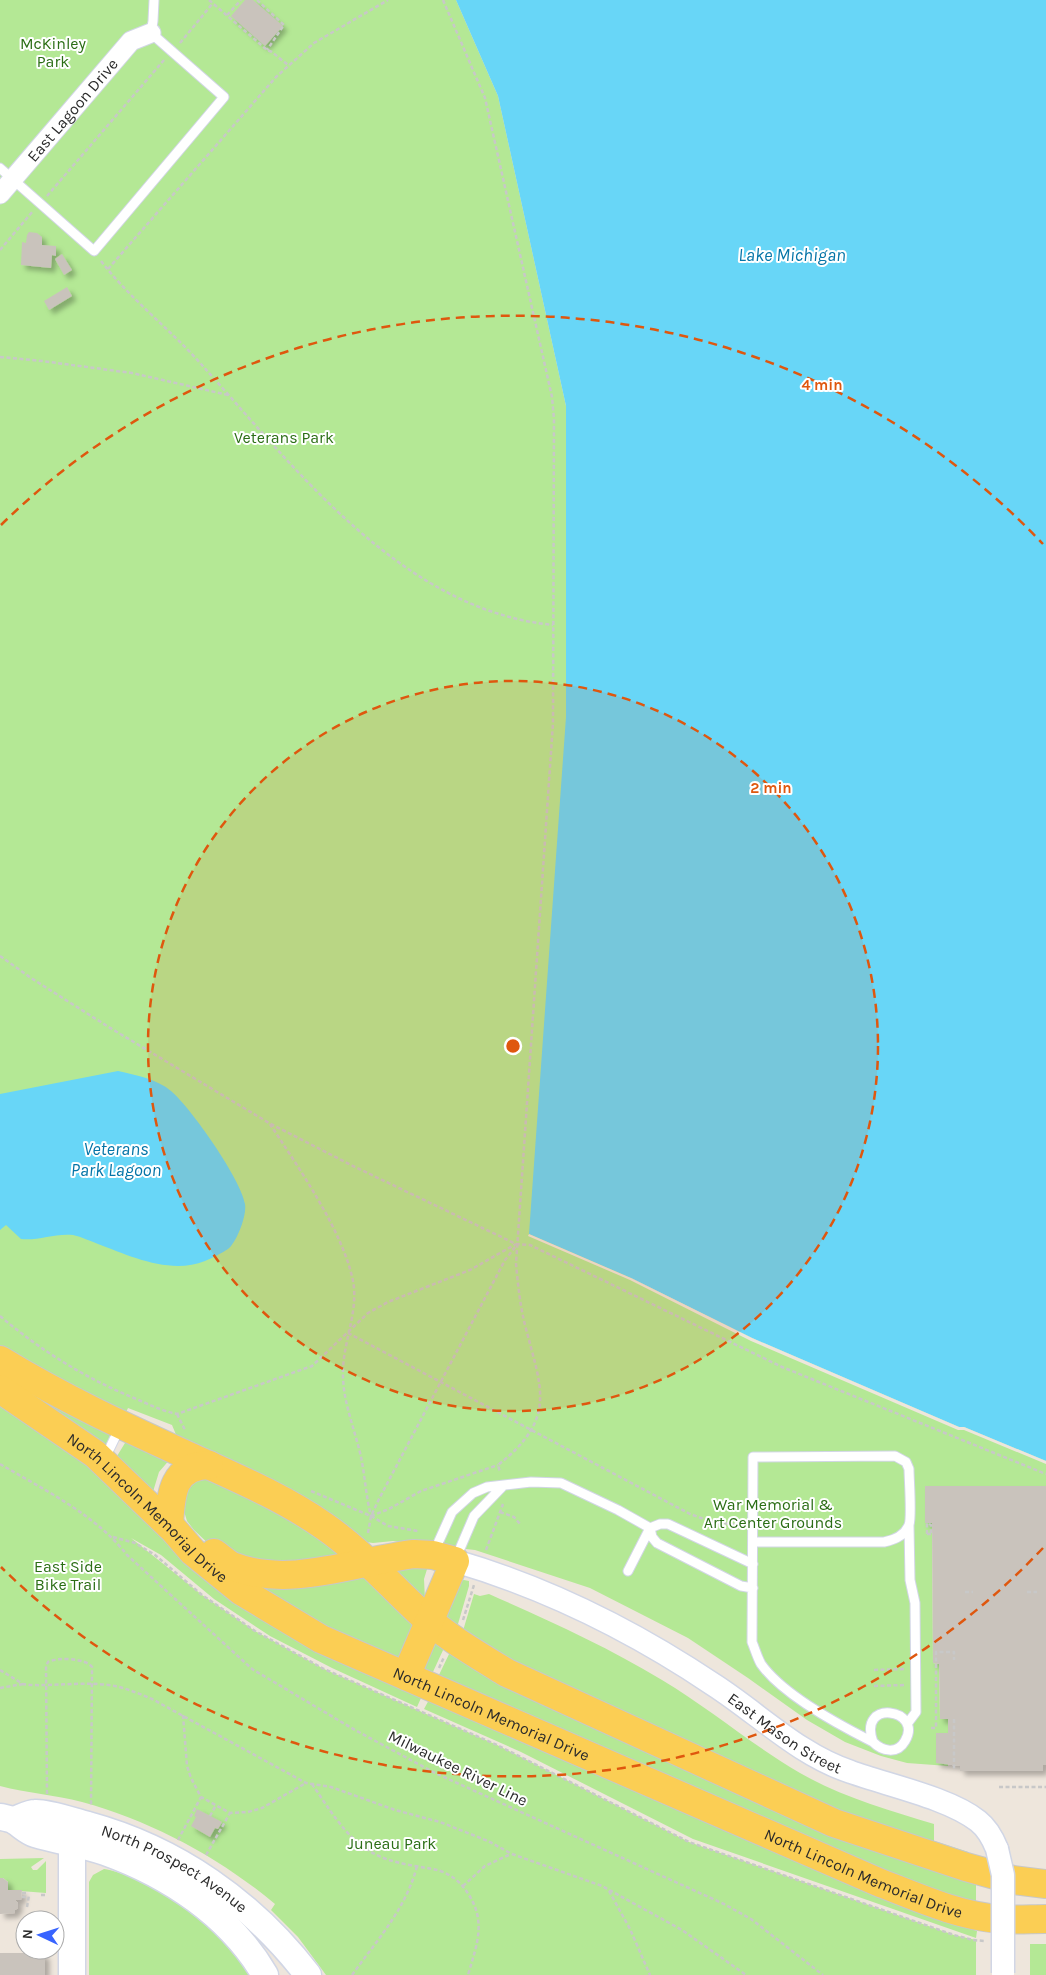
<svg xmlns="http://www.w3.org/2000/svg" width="1046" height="1975" font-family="Karla,sans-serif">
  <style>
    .green { fill: #b4e895 }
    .water { fill: #68d6f7 }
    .pier { fill: #eee6dc }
    .building { fill: #c9c3bc; filter: url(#shadow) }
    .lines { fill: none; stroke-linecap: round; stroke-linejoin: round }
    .service-casing { stroke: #d1d6e5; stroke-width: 11 }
    .minor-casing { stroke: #d1d6e5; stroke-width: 21 }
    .tertiary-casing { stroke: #d1d6e5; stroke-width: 25 }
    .secondary-casing { stroke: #d1d6e5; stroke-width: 29 }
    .primary-casing { stroke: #c8c8c8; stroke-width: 30 }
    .path { stroke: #c8c8c8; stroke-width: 2.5; stroke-dasharray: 4 2.5; stroke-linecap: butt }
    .service { stroke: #fff; stroke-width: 9 }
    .minor { stroke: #fff; stroke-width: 19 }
    .tertiary { stroke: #fff; stroke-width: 22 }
    .secondary { stroke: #fff; stroke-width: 26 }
    .primary { stroke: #fbce54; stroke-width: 28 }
    .tertiary-bridge-casing { stroke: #d1d6e5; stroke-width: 25; stroke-linecap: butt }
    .path-bridge { stroke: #c8c8c8; stroke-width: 2.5; stroke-dasharray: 4 2.5; stroke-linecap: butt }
    .tertiary-bridge { stroke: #fff; stroke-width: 22 }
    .ring { fill: none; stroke: #df570e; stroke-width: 2.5; stroke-dasharray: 9 6 }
    .labels { text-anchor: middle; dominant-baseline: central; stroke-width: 4; stroke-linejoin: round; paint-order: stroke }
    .park-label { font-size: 16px; fill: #2b6e15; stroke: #fff }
    .street-label { font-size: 16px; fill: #2b2b2b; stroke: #fff }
    .water-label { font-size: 18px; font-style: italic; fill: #0474a7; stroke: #fff }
    .centre { fill: #df570e; stroke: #fff; stroke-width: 2.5 }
    .ring-label { font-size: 15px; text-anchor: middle; font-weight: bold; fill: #df570e; stroke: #fff; stroke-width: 4; stroke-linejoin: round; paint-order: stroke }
  </style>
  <defs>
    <filter id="shadow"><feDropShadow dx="4.5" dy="4.5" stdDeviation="2.5" flood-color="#0004"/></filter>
  </defs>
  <rect width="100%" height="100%" fill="#eee6dc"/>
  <path class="green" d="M0 0H456L498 96 566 406V717L631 1278 752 1338 959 1427H964L1046 1461V1486H925V1523H932L933 1663 939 1664 940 1719H948V1733H936V1763H948V1766L907 1763 881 1756 845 1742 807 1720 748 1678 688 1638 590 1588 475 1550 393 1541 373 1543 359 1541 177 1437 172 1425 128 1408 103 1462 0 1389Z
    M0 1400 76 1452 155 1528 421 1698 417 1707 332 1668 270 1636 214 1599 161 1555 131 1538 202 1595 255 1631 324 1669 497 1745 689 1842 954 1935 976 1940V1975H326L298 1937 271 1910 275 1904C220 1858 152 1821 82 1802 55 1795 27 1793 0 1786Z
    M129 1439 171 1458 159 1472 152 1495 114 1461 125 1443Z
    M200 1474 285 1512 342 1557 285 1569 213 1548 194 1530 187 1521 183 1508 184 1491Z
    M391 1565 428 1566 424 1579 425 1600 420 1602Z
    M361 1575 415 1625 400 1661 334 1636 251 1582Z
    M464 1580 469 1581V1586L458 1624 453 1628 446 1621 443 1607 460 1581Z
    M474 1594 480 1596 489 1594C548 1620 606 1646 662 1680 709 1708 752 1745 800 1773 842 1797 888 1810 934 1824V1841L968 1852V1857L883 1832 570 1692 462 1634Z
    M431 1638 444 1648 432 1674H424L422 1660Z
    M450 1652 976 1880V1904L946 1897 438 1677Z
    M430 1698 927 1913 977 1931 976 1938 693 1839 521 1752 424 1709Z
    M44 1858 31 1867 33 1870H37L46 1861V1893L8 1890V1882L3 1878H0V1859Z
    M104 1869C137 1874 202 1913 224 1937 234 1948 243 1963 251 1975H89V1882L93 1875Z
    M1030 1944H1046V1975H1030Z"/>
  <path class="water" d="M456 0H1046V1461L964 1427H959L752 1338 631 1278 529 1234 566 717V406L498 96Z
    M118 1071C136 1075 157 1079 171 1091 191 1108 241 1179 245 1204 247 1215 237 1242 228 1249 222 1253 212 1258 205 1261 170 1275 130 1256 98 1244 90 1241 82 1237 73 1235 55 1233 38 1241 21 1239L6 1225 0 1230V1094Z"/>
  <path class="pier" d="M529 1234 631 1278 752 1338 959 1427H964L1046 1461V1464L964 1430H958L751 1341 630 1280 528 1236Z"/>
  <path class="building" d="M245 0H253L283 26 265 46 231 16Z
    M29 232 37 233 42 237V245L56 246V256L52 255 51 268 21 265 22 242 26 243 27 235Z
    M62 254 72 270 64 275 55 259Z
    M67 287 72 296 49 310 44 301Z
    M925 1486H1046V1765H1043V1771H960V1766L936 1763V1733H948V1719H940L939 1664 933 1663 932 1523H925Z
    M197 1809 222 1822 218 1829 215 1828 210 1837 191 1826 196 1817 194 1816Z
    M0 1878H3L8 1882V1890H22L21 1900H15L18 1903V1908L15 1910V1913L0 1914Z
    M0 1953H43L45 1956V1975H0Z"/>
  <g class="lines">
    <g class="service-casing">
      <path id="service" d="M0 168 94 251 224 97 151 33 153 21 154 0
        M105 1458 120 1427
        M650 1528 652 1537 657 1543 741 1586 753 1588
        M753 1542H884C894 1540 905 1535 909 1525 912 1517 909 1479 909 1469L906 1462 895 1456 753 1457 752 1642C755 1649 757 1657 761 1664 783 1695 839 1725 873 1742 882 1751 897 1755 905 1741 924 1709 857 1698 873 1742
        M434 1552 452 1512 473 1493 487 1487 531 1482 561 1483 618 1510 650 1528
        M456 1558 474 1516 502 1487
        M628 1571 650 1528 660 1524H668L753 1564
        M907 1724 916 1712 915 1603 910 1580 909 1525"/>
    </g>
    <g class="minor-casing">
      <g id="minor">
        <path id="s1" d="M0 194 131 41 151 33"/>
      </g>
    </g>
    <g class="tertiary-casing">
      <g id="tertiary">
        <path id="s2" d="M455 1561C547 1588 635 1632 714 1685 759 1714 799 1755 851 1772 887 1785 949 1798 978 1821 987 1828 993 1839 997 1849"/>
      </g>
    </g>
    <g class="secondary-casing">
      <g id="secondary">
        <path d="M1 1817C6 1818 12 1819 16 1822 22 1826 28 1832 35 1834 58 1841 82 1844 105 1852 169 1875 230 1915 265 1975"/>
        <path id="s3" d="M14 1820C20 1818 29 1813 35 1813 48 1812 75 1822 88 1825 176 1849 252 1902 308 1975"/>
        <path d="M72 1975V1826"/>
      </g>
    </g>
    <g class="primary-casing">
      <g id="primary">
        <path d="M0 1360C62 1398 127 1428 193 1458 237 1478 284 1498 324 1526 359 1550 386 1581 417 1610 443 1635 476 1654 507 1673L834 1823 966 1867 1013 1880 1046 1884"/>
        <path id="s4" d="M0 1389 95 1454 174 1530 193 1552 241 1591 321 1639 878 1882C917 1897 958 1916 1000 1919 1015 1920 1031 1919 1046 1919"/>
        <path d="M169 1525C171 1496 171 1466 209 1465"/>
        <path d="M214 1553C220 1557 226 1563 232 1566 289 1589 356 1561 414 1554L433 1555 455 1561 406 1676"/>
      </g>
    </g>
    <path class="path" d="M209 0 267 50 272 52 288 65
      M257 0 284 25 267 50
      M443 0 485 98 552 397 554 419 553 723 516 1264C518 1285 520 1305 525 1325 541 1388 558 1418 498 1465L500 1472
      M227 15 241 0
      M180 43 213 3
      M47 196 164 60
      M0 250 33 211
      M101 261C130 299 169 328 201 364 296 469 402 610 553 625
      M108 269 276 77 314 43 388 0
      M0 357 42 361 132 373 228 395
      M0 956 31 978 107 1026 269 1123 353 1166 516 1244 530 1245 782 1367 1046 1474
      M270 1124C298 1167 343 1231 353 1281 359 1312 342 1344 343 1375 343 1402 355 1430 361 1457 365 1476 366 1497 371 1516
      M0 1316C40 1350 85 1378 134 1398 148 1404 162 1411 177 1414L312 1366 368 1313 388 1302 470 1270 516 1244
      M348 1333 690 1514 712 1522 740 1525
      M177 1414 185 1430
      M0 1464C44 1490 95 1514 127 1555L252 1669 355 1730 435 1773 724 1904 751 1919 823 1975
      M311 1491 371 1516 388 1526 418 1531
      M500 1512 514 1517 520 1524
      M371 1516 389 1509 421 1491 498 1465
      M929 1524 931 1525V1534
      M368 1533 371 1516 379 1499 505 1260 516 1246
      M927 1534V1523
      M113 1537 135 1543 155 1555 202 1595 255 1631 324 1669 497 1745 689 1842 954 1935 973 1940 984 1941
      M486 1550 503 1504
      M965 1592H973
      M1027 1592H1037
      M463 1620 474 1585
      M439 1668 444 1657
      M0 1670 23 1684 30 1685C58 1686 88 1681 115 1686 128 1689 140 1694 152 1699L306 1783 331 1787 395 1810 440 1822 488 1841 512 1854 602 1886 682 1930 746 1975
      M874 1670 905 1669
      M874 1686 905 1685
      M0 1688 23 1684
      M183 1715 187 1766 191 1778 201 1797 230 1813 248 1812 262 1808 306 1783
      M954 1719V1770
      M931 1728H936V1652H954V1660
      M312 1784C328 1807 344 1835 368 1850 389 1864 414 1865 437 1870 449 1873 461 1882 467 1892 487 1921 477 1944 468 1975
      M999 1787H1046
      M47 1794 46 1666 48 1662C56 1657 86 1658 92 1667L91 1806
      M210 1816 216 1805
      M178 1840 201 1797
      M206 1855 230 1813
      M463 1886 485 1866 511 1854
      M609 1891 630 1929 650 1975
      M22 1893H26
      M41 1895H46
      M22 1897H26
      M27 1907 29 1895
      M352 1975C377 1940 406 1909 417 1866"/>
    <use href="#service" class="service"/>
    <use href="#minor" class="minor"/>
    <use href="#tertiary" class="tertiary"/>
    <use href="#secondary" class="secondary"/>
    <use href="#primary" class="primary"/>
    <g class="tertiary-bridge-casing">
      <path id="tertiary-bridge" d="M997 1849 1003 1875V1973"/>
    </g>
    <path class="path-bridge" d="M927 1534H931"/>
    <use href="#tertiary-bridge" class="tertiary-bridge"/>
  </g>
  <circle cx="513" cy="1046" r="365" fill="#df570e" fill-opacity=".12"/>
  <g class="ring">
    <circle cx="513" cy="1046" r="365"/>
    <path d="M1043 1548A730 730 0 0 1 1 1567M1 525A730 730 0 0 1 1043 544"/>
  </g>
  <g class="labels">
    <g class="park-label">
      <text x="53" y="43">McKinley<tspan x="53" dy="18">Park</tspan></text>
      <text x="284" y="437">Veterans Park</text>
      <text x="773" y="1504">War Memorial &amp;<tspan x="773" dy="18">Art Center Grounds</tspan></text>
      <text x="68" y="1566">East Side<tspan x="68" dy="18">Bike Trail</tspan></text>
      <text x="392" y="1843">Juneau Park</text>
    </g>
    <g class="street-label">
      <text stroke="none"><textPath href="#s1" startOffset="111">East Lagoon Drive</textPath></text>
      <text stroke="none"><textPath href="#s4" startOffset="190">North Lincoln Memorial Drive</textPath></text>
      <text stroke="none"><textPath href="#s4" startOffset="595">North Lincoln Memorial Drive</textPath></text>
      <text stroke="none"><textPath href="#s2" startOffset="374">East Mason Street</textPath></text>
      <text transform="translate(458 1768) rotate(26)">Milwaukee River Line</text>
      <text stroke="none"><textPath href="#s3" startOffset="174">North Prospect Avenue</textPath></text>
      <text stroke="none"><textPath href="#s4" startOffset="1000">North Lincoln Memorial Drive</textPath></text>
    </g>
    <g class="water-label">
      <text x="792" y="255">Lake Michigan</text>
      <text x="116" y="1149">Veterans<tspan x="116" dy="21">Park Lagoon</tspan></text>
    </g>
  </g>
  <circle cx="513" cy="1046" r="8" class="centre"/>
  <g class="ring-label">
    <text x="822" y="390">4 min</text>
    <text x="771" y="793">2 min</text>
  </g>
  <g transform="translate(40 1935) rotate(274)"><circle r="24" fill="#ffffff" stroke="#aaaaaa"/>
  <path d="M0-4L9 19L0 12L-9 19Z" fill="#3864ff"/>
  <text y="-8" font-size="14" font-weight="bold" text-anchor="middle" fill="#2b2b2b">N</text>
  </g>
</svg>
